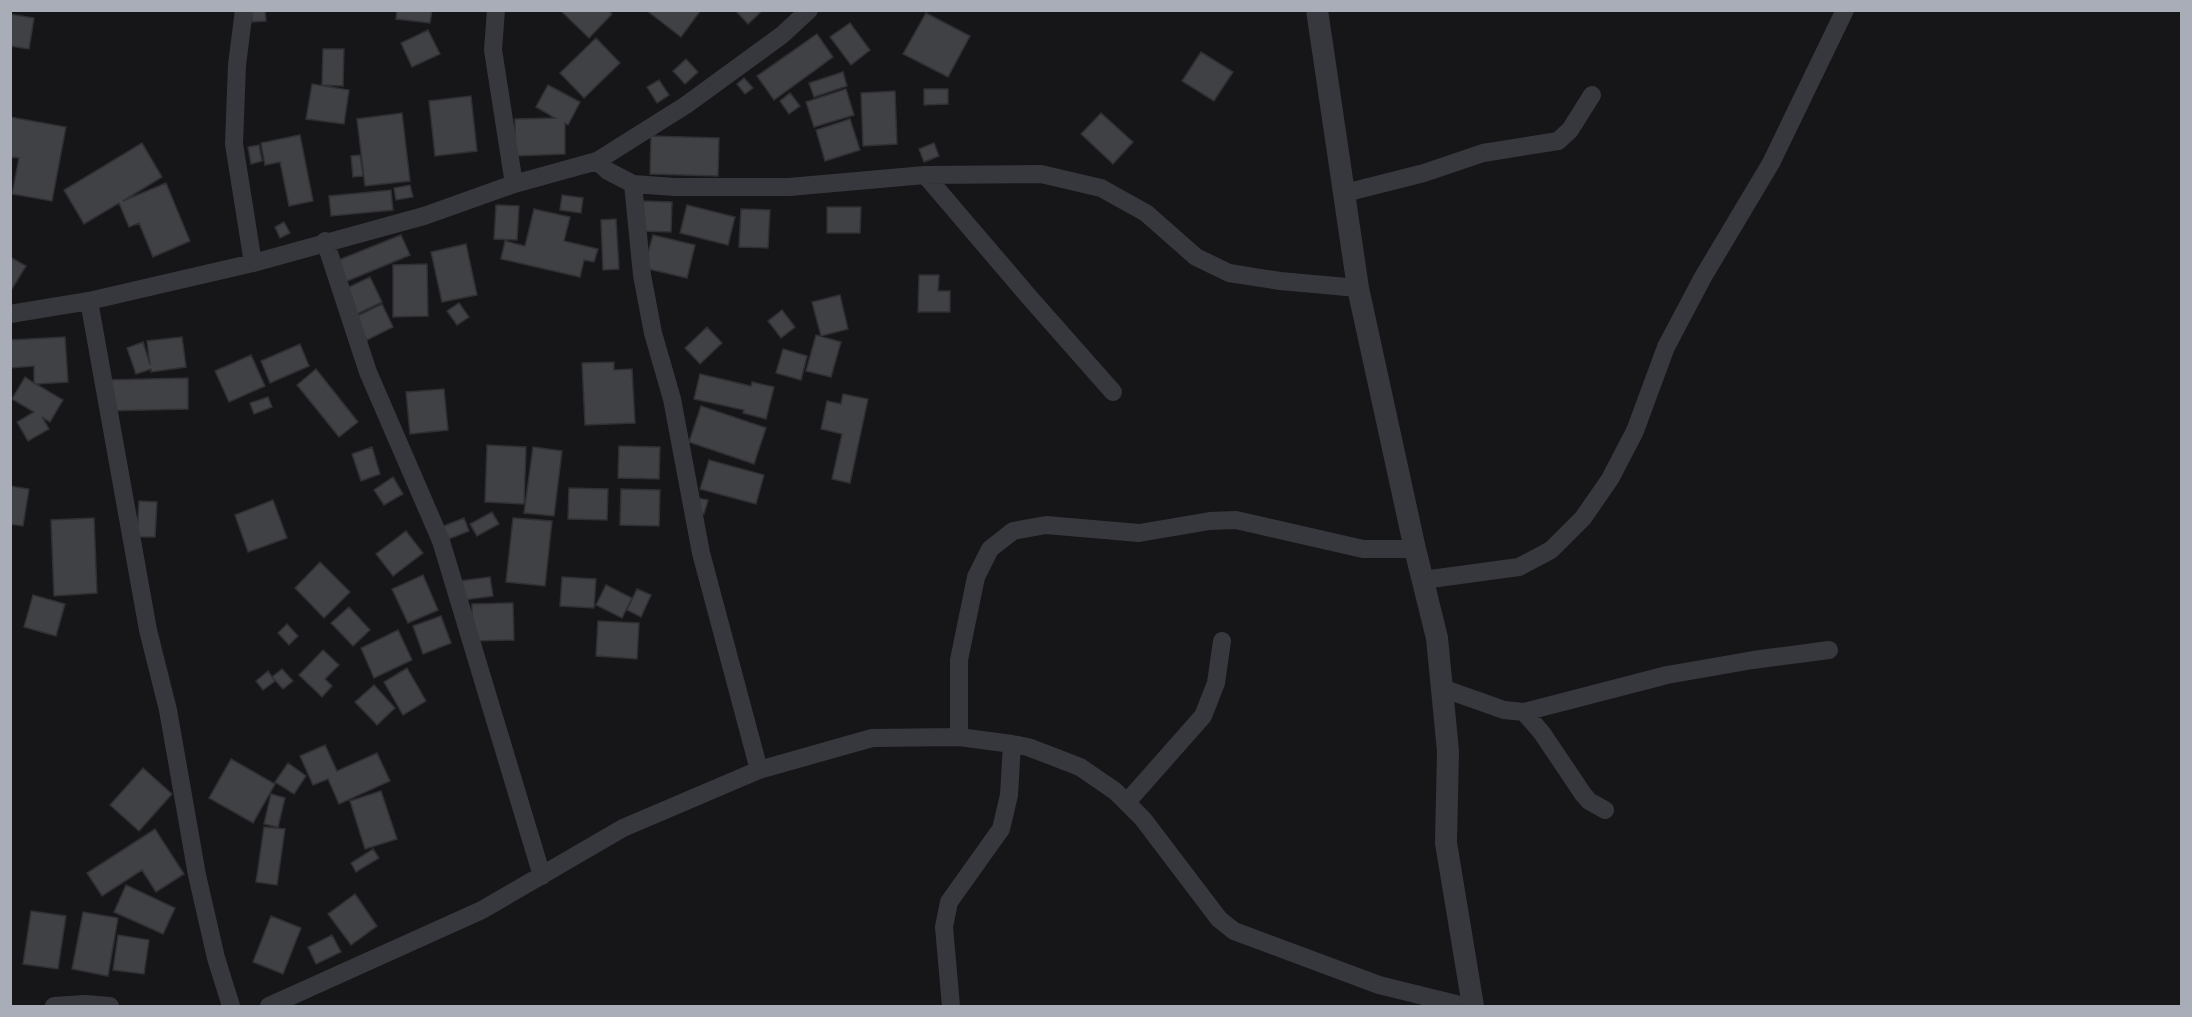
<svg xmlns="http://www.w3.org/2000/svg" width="2192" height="1017" font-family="'Nunito Sans',sans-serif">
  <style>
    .building { fill: #404145; stroke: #303034; stroke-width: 1.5 }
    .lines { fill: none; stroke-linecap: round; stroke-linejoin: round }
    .minor { stroke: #37383d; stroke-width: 18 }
    .tertiary { stroke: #37383d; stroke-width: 22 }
  </style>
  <rect width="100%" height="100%" fill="#161618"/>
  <path class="building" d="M251 10H265L266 21 252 22Z
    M397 10H432L430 23 396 19Z
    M560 10H608L612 14 589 38Z
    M646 10H701L681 37Z
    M735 10H763L748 24Z
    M926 13 970 36 948 77 903 54Z
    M10 14 34 18 29 49 10 46Z
    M850 23 870 50 851 65 830 37Z
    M428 30 440 54 412 67 401 43Z
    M817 34 833 57 774 100 757 76Z
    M596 38 620 63 584 98 560 73Z
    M323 49H344L343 86 322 85Z
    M1201 52 1233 72 1214 101 1182 81Z
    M686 59 698 72 685 84 673 71Z
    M843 72 847 86 814 97 809 83Z
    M744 78 753 88 745 94 737 84Z
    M659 80 669 95 657 103 647 87Z
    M312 84 349 90 344 124 306 119Z
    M548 85 580 102 568 125 565 123V154L515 156V119L555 118 536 107Z
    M846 89 854 115 814 127 806 102Z
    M924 89H948V104L924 105Z
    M895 91 897 144 863 146 861 93Z
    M790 93 800 106 789 114 780 101Z
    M471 96 477 151 435 156 429 101Z
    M402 113 410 181 365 186 357 119Z
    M1101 113 1133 142 1113 164 1081 134Z
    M10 117 66 127 52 201 12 194 19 158 10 157Z
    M850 119 860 150 825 161 816 130Z
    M300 135 313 201 289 206 280 162 265 165 261 143Z
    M651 136 719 138 718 176 650 174Z
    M142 143 162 177 123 201 166 183 190 241 153 257 139 223 129 227 119 203 84 224 64 190Z
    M934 143 939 156 924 162 919 149Z
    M259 145 262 161 251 164 248 147Z
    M360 155 363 176 353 177 351 156Z
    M410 185 413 197 396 200 394 188Z
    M391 190 393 210 331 216 329 196Z
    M562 195 583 198 581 213 560 210Z
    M642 201 672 202 671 232 640 231Z
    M496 205 519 206 517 240 494 239Z
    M687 205 735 217 728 245 680 233Z
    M827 207H861L860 233H827Z
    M534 209 570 217 564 241 598 249 594 262 584 260 580 277 501 259 505 241 525 246Z
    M741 209 770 210 768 248 739 247Z
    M616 219 619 269 603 270 601 220Z
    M284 222 290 233 280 238 275 227Z
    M401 235 410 255 340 284 331 263Z
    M653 235 695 245 687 278 644 268Z
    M466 244 477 295 442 302 431 252Z
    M10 257 26 266 10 292Z
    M427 264 428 316 393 317V265Z
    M919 275H939L938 291H950V312H918Z
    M370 277 382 302 357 314 345 289Z
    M840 295 848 329 821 336 812 302Z
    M459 303 469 317 457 325 447 311Z
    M382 304 393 327 367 340 355 317Z
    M782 310 795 327 781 338 768 321Z
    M707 327 722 343 700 364 685 348Z
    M816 335 841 342 831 377 806 371Z
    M65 337 68 382 36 384 63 400 50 422 42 417 49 429 28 441 17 422 34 412 12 399 25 377 34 383V366L10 368V340Z
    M182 337 186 367 151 372V369L136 374 127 348 143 342 150 365 147 341Z
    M300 344 309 366 270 383 261 361Z
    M783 349 807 356 801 380 776 373Z
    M251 355 265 386 229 402 215 371Z
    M614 362V370L632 369 635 423 585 425 582 363Z
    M316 369 358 422 339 437 297 385Z
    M700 374 751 386 752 382 774 387 766 419 743 413 744 410 694 399Z
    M188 378V409L106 411 105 380Z
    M444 389 448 430 410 434 406 392Z
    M843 394 868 399 850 483 832 479 842 434 821 429 827 401 841 404Z
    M268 397 272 407 254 414 250 403Z
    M701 406 766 428 754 464 689 442Z
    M487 445 526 447 524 504 485 502Z
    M619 446 660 447 659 479 618 478Z
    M372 447 380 474 361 481 352 454Z
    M533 447 562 451 554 516 524 513Z
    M709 460 764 475 756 504 700 489Z
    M393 477 403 494 384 505 374 490Z
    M10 486 29 489 23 526 10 524Z
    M569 488 608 489 607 520 568 519Z
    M621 489 660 490 659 526 620 525Z
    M692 497 708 500 704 514 688 510Z
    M273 500 287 538 248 552 235 515Z
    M139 501 157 502 155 537H137Z
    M492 512 499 524 477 536 470 524Z
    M94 518 97 593 54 596 51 520Z
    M464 518 469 531 446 540 441 527Z
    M513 518 552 521 545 586 506 582Z
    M406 531 423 553 393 576 376 554Z
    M320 562 350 592 324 618 295 588Z
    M423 575 438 610 408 623 392 589Z
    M490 577 493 596 463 600 460 581Z
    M562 577 596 579 594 608 560 606Z
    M606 585 632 598 622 618 596 605Z
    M637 589 651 595 641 617 627 610Z
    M33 595 65 604 56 636 24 627Z
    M513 603 514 640 472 641V604Z
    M349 607 370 630 353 646 331 623Z
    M441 616 451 643 423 654 413 626Z
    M598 621 639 623 637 659 596 656Z
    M287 624 298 636 289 645 278 633Z
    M398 630 412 660 374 678 361 648Z
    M323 650 339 665 325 679 332 686 322 697 299 675Z
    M407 668 426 701 403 715 384 682Z
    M282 669 293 681 283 689 272 677Z
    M268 671 275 681 263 690 256 681Z
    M374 685 395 708 377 725 355 702Z
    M325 745 337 771 377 753 390 781 339 804 328 779 313 785 300 756Z
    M231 759 275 784 253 823 209 798Z
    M288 763 306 776 294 794 275 782Z
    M143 768 172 794 139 831 110 805Z
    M381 791 397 839 365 849 350 801Z
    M271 794 285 798 278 827 264 824Z
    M264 827 285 829 277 885 256 882Z
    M155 829 184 874 156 892 142 870 102 896 87 873Z
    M373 849 379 858 356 872 351 863Z
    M126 885 175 908 163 934 114 912Z
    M355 894 377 926 351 945 328 914Z
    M31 911 66 916 58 969 23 964Z
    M83 912 118 918 108 976 72 969Z
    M271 916 301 928 283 974 253 962Z
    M118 935 149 940 144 974 113 970Z
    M332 935 341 952 316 964 308 947Z"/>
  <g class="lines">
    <path class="minor" d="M244 10 237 65 234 144 253 263
      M496 10 493 50 514 184
      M597 161 608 171 633 184 675 187H789L925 175 1041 174 1101 188 1146 213 1196 257 1229 273 1280 281 1358 288
      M925 175 1030 298 1113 392
      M633 184 642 275 653 333 672 399 701 553 759 770
      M1345 193 1424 173 1483 153 1558 141 1570 130 1592 95
      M325 241 368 372 441 541 542 876
      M89 301 148 630 168 710 197 875 216 958 231 1006
      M10 314 89 301 253 263 424 216 514 184 597 161 686 105 782 35 809 10
      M1423 580 1519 567 1551 550 1583 518 1610 479 1635 431 1666 347 1703 277 1771 163 1845 10
      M1442 688 1504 710 1524 712 1667 675 1753 660 1829 650
      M1524 712 1542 733 1583 794 1589 801 1605 810
      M959 737V660L976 577 990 549 1013 531 1046 525 1139 533 1210 521 1236 520 1363 549H1415
      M1127 802 1203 716 1216 683 1222 641
      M54 1006 85 1004 110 1006
      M269 1006 482 910 623 828 759 770 872 738 959 737 1012 744 1028 747 1080 767 1115 791 1143 819 1219 919 1234 931 1379 985 1464 1006
      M951 1006 944 927 949 902 1001 829 1009 795 1012 744"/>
    <path class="tertiary" d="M1317 10 1358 288 1415 549 1437 638 1448 751 1446 843 1473 1006"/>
  </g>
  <rect width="2192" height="1017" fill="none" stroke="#a8adb8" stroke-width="24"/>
</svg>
